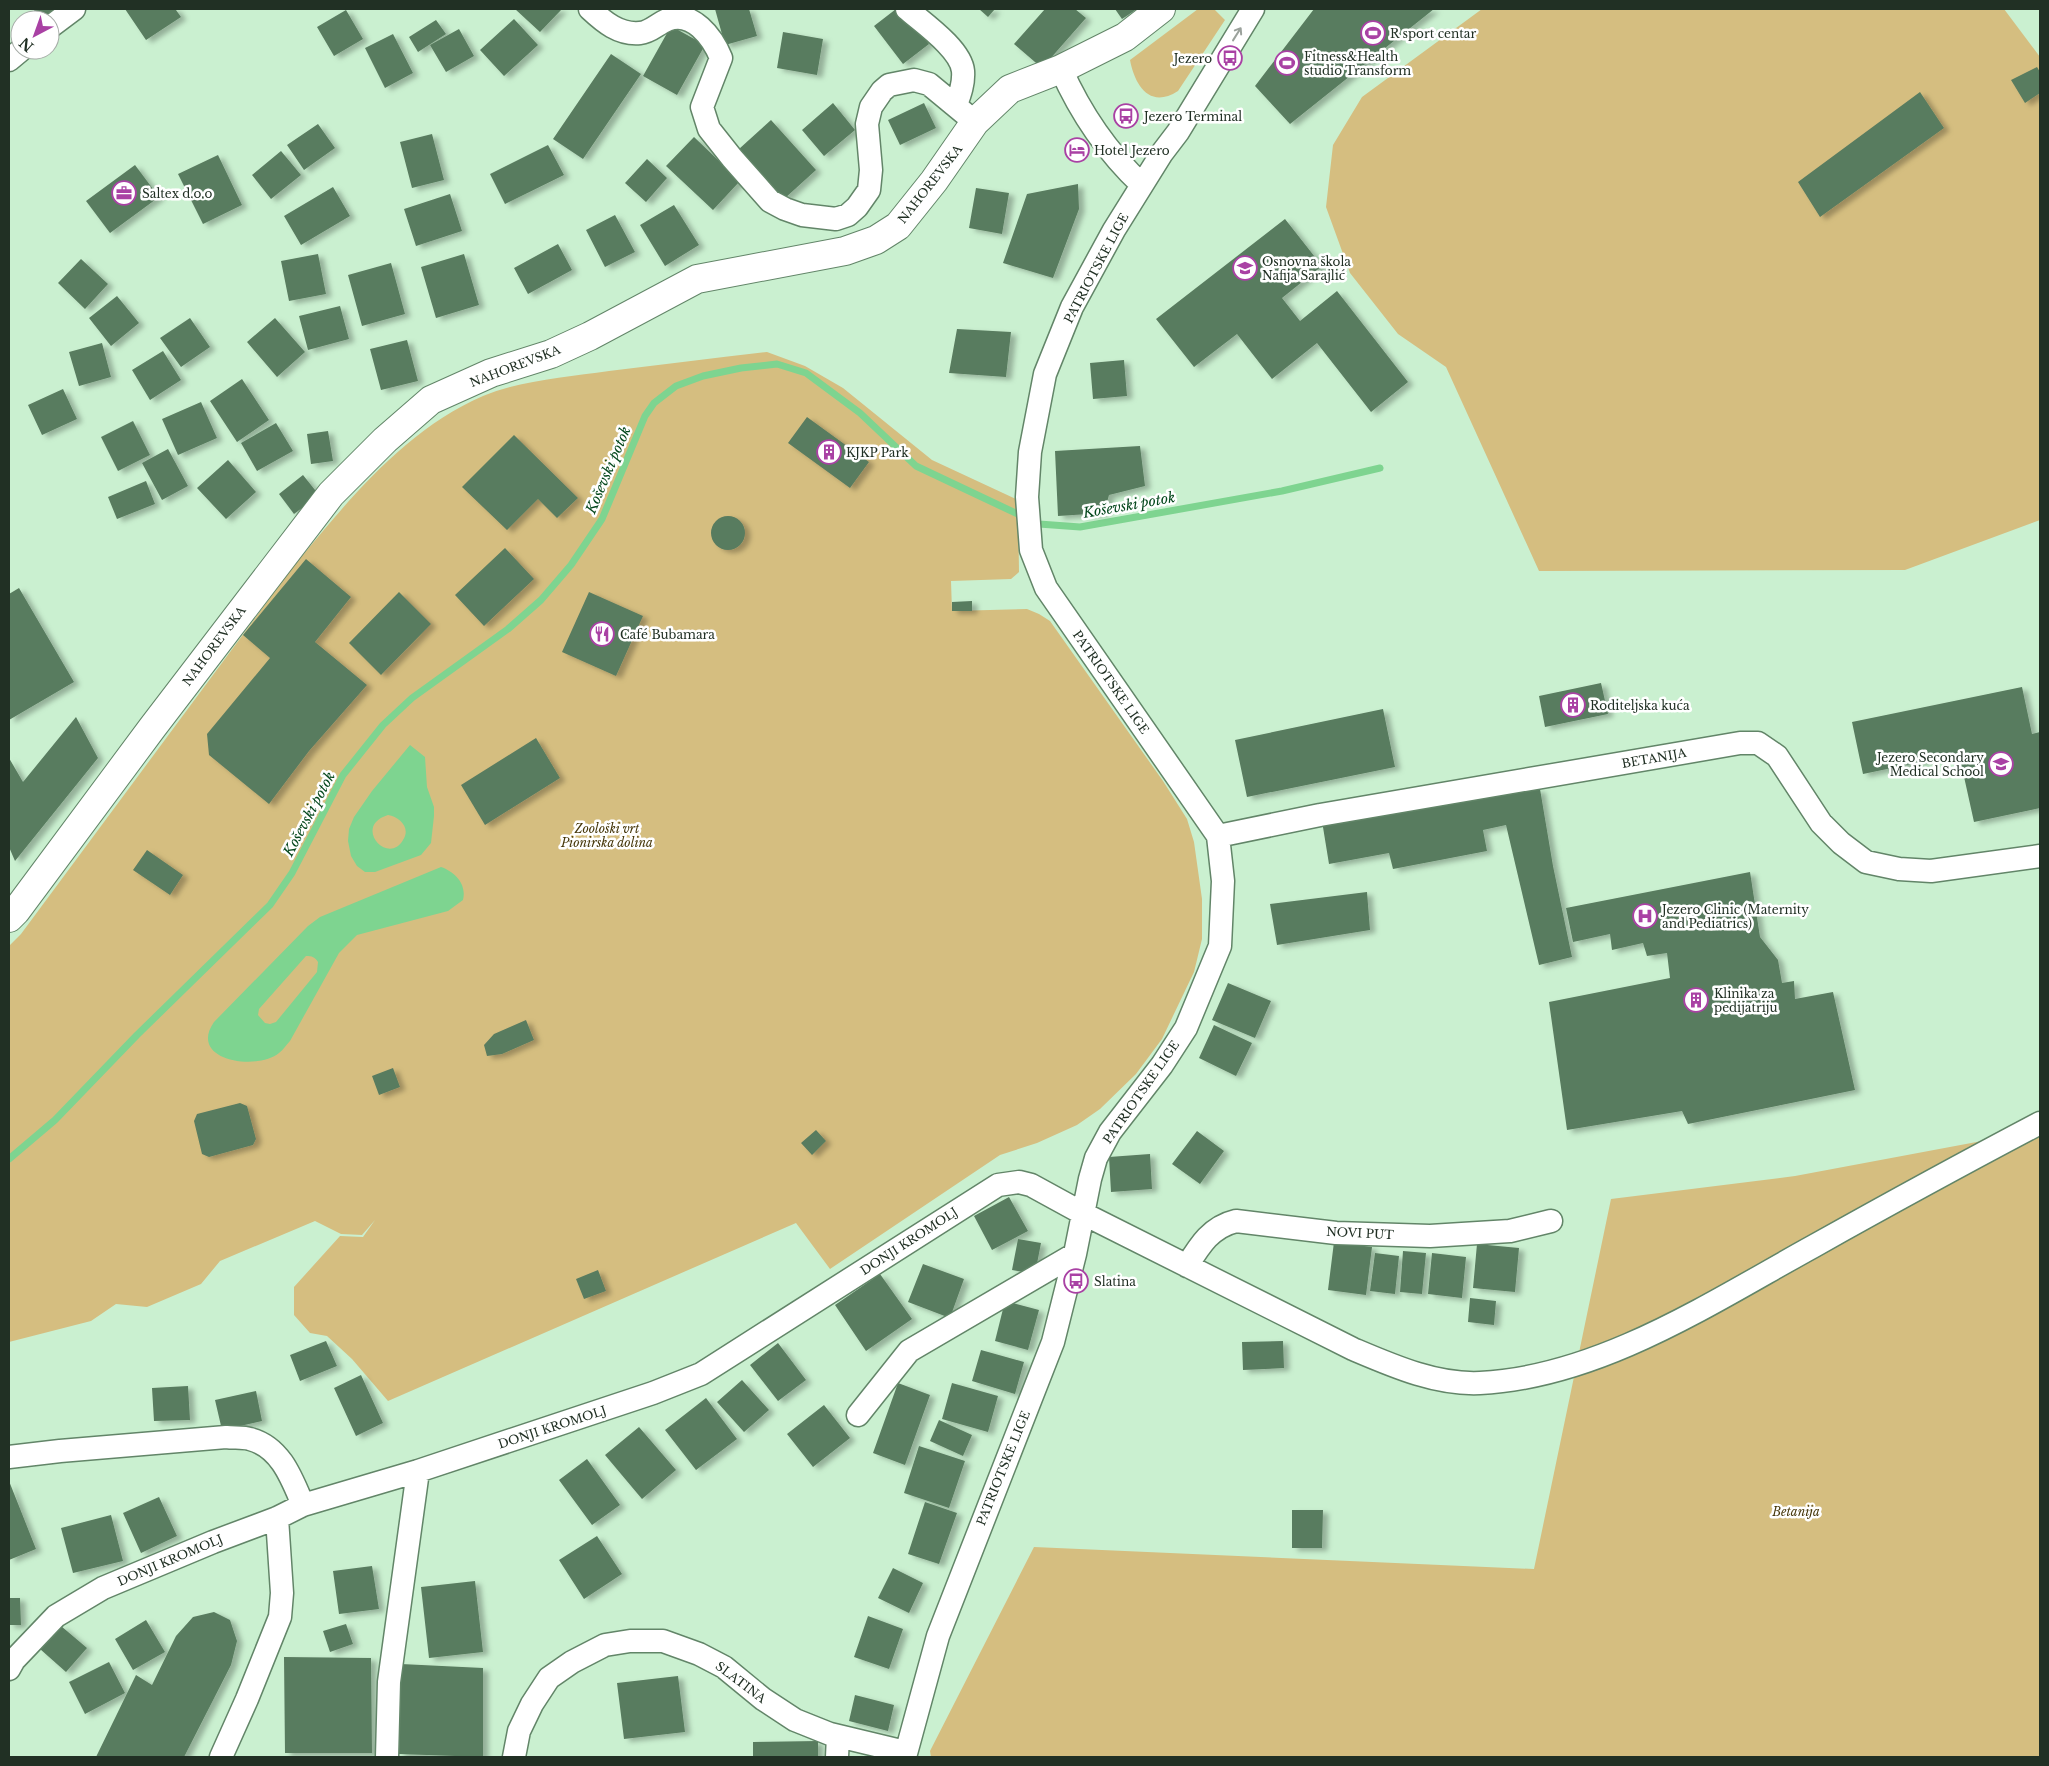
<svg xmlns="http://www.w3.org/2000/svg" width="2049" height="1766" font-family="'Libre Baskerville',serif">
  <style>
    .green { fill: #d5be80 }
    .water { fill: #7ed490; fill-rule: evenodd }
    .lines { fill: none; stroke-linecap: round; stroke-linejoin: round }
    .stream { stroke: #7ed490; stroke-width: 7 }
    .building { fill: #597b5f; filter: url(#shadow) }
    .minor-casing { stroke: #628568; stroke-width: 25 }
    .tertiary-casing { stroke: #628568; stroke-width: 30 }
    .minor { stroke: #fff; stroke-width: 22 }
    .tertiary { stroke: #fff; stroke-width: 28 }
    .oneway { stroke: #9ba29c }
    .labels { text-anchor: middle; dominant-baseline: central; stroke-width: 5; stroke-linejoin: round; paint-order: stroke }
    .poi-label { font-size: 12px; fill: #213024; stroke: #fff; text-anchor: start }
    .street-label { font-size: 12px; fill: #213024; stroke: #fff }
    .park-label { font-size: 12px; font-style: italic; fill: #46370a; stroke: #fff }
    .water-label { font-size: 14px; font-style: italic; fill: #05481d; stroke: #fff }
  </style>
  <defs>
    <filter id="shadow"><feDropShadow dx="5.5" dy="3" stdDeviation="2.5" flood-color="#0004"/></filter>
  </defs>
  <rect width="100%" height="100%" fill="#caf0d0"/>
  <path class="green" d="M1198 9H1214L1225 20 1178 91C1150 109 1135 86 1130 60Z
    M1482 9H2004L2040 57V520L1905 570 1539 571 1446 367 1398 334 1350 273 1326 207 1333 145 1362 97Z
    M767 352 805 366 843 388 932 460 1018 500 1019 572 1011 579 951 581 952 611 1027 609 1039 614 1050 621 1163 781 1187 819 1194 842 1202 899V939L1194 972 1162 1039 1136 1074 1100 1109 1077 1125 1037 1143 1000 1155 830 1269 796 1223 388 1401 352 1359 327 1336 310 1333 294 1315V1287L340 1236 363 1237 375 1220 362 1235 341 1234 315 1221 220 1261 201 1284 147 1307 116 1304 91 1321 9 1342V946L21 934 293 567C347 502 404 430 483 396 522 380 568 377 609 371 662 365 715 358 767 352Z
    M2040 1130V1757H931L930 1751 1034 1547 1534 1569 1611 1199 1795 1176Z"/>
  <path class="water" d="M410 745 425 757 427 787 434 807V816L431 843 421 855 375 872H365L357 866 351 856 348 841 349 829 354 817 372 791ZM388 815C400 817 411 828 403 840 388 866 352 826 388 815Z
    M441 867C455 872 467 884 463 900L448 911 357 935 339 953 290 1041C286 1045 283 1050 279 1053 258 1071 187 1061 214 1022L308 926 320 917ZM306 956C312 956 315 957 318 962L317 972 276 1022 270 1024 265 1023 258 1015 259 1009Z"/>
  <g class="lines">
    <path class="stream" d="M1034 521 1039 524 1080 527 1282 491 1380 468
      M9 1159 55 1120 137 1035 270 905 292 873 343 775 383 725 412 698 508 629 541 600 571 565 602 519 645 416 654 403 676 386 703 376 741 368 777 364 806 373 860 413 916 466 1024 517"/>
  </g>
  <path class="building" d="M33 9H64L42 20Z
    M125 9H179L176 10 181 17 146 40Z
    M515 9H562L540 32Z
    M715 9H749L757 36 725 45Z
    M896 9H902L929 44 903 64 874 26Z
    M979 9H995L988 17Z
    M1045 9H1075L1086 18 1042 68 1014 44Z
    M1115 9H1137L1122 19Z
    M1314 9H1434L1290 124 1255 86Z
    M346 10 363 39 334 56 317 27Z
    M514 19 538 45 504 76 480 50Z
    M436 20 446 34 418 52 409 37Z
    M671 26 705 45 677 95 643 76Z
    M459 29 474 56 446 72 430 45Z
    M783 32 823 39 817 75 777 68Z
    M393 34 413 73 385 88 365 48Z
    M611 54 641 74 583 159 553 139Z
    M2037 67 2040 72V93L2025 103 2011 80Z
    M1920 92 1944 128 1820 217 1798 182Z
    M833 103 855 130 824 156 802 130Z
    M924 103 936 128 900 145 888 120Z
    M771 120 816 170 784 199 739 149Z
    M318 124 335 148 304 170 287 145Z
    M432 134 444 180 412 188 400 142Z
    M694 137 740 181 713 210 666 166Z
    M548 145 564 175 505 204 490 174Z
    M281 151 301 175 271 199 252 175Z
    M218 155 242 205 203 224 178 174Z
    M647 159 667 178 646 202 625 183Z
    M135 165 159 197 110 233 86 201Z
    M1078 184 1079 209 1053 278 1003 263 1027 194Z
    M333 187 350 216 301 245 284 216Z
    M976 188 1009 193 1002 234 969 228Z
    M450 194 462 231 416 246 404 209Z
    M674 205 699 245 665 266 640 225Z
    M615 215 635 252 605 267 586 230Z
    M1285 219 1322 266 1282 298 1300 321 1337 291 1408 382 1371 412 1317 343 1272 379 1237 334 1194 367 1156 319Z
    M558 244 572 270 528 294 514 268Z
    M318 254 326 294 289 301 281 261Z
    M464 254 479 305 436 318 421 267Z
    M81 259 108 284 85 309 58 283Z
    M391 263 405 314 362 326 348 275Z
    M117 296 139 323 111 346 89 318Z
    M340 306 349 339 308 350 299 316Z
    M190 318 210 347 181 367 160 338Z
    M275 318 305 352 277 377 247 342Z
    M957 329 1011 332 1006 377 949 373Z
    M407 340 418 381 381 390 370 349Z
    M102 343 111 377 79 386 69 352Z
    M163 351 181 380 150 400 132 370Z
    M1124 360 1127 396 1093 399 1090 363Z
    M242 379 269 420 237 442 210 401Z
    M63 389 77 419 42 435 28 405Z
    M201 402 217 438 178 455 162 419Z
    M807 417 869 462 850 488 788 443Z
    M133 421 150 455 118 471 101 437Z
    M276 423 293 451 257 471 241 443Z
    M328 431 333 461 311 464 307 434Z
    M514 435 578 498 557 518 538 499 507 530 462 487Z
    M1140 446 1145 486 1109 495 1104 513 1058 516 1055 451Z
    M168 449 188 486 162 500 142 463Z
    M228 460 256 492 226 519 197 488Z
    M303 475 319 495 294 514 279 494Z
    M146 481 155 504 117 519 108 497Z
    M711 533a17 17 0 1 1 34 0a17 17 0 1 1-34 0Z
    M505 548 534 579 484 626 455 595Z
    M306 559 351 597 315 642 367 685 309 751 269 804 209 755 207 734 270 658 243 635Z
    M19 588 74 682 9 720V594Z
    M399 592 431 624 381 675 349 643Z
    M589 592 643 616 616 676 562 652Z
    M972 601V611H952V602Z
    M1601 683 1608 714 1545 727 1539 696Z
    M2022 687 2032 734 2040 732V808L1974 822 1959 754 1863 774 1852 722Z
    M1383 709 1395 767 1247 797 1235 740Z
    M76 717 98 758 15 861 9 847V758L23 782Z
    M536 738 560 778 485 825 461 785Z
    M1540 789 1553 866 1572 957 1539 965 1506 825 1483 830 1487 851 1393 869 1389 853 1329 864 1322 821Z
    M147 850 183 875 170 895 133 870Z
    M1750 872 1760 937 1778 960 1782 983 1794 981 1795 999 1833 992 1855 1090 1688 1124 1682 1111 1567 1130 1549 1002 1670 978 1667 953 1647 956 1643 943 1612 950 1610 934 1573 942 1566 908Z
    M1367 892 1370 930 1277 945 1270 904Z
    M1228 983 1271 1001 1255 1038 1212 1020Z
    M526 1020 534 1040 502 1054 487 1056 484 1045 494 1034Z
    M1214 1025 1252 1043 1236 1076 1199 1058Z
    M393 1068 400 1087 379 1095 372 1076Z
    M240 1103 247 1106 256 1139 253 1145 209 1157 202 1154 194 1121 197 1114Z
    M816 1130 826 1141 812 1155 801 1143Z
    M1197 1131 1224 1151 1200 1184 1172 1164Z
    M1150 1154 1152 1189 1111 1192 1109 1157Z
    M1009 1197 1028 1231 992 1250 974 1216Z
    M1018 1239 1041 1243 1035 1274 1012 1270Z
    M1334 1242 1372 1247 1366 1295 1328 1290Z
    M1477 1244 1519 1248 1515 1292 1473 1288Z
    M1403 1251 1426 1253 1422 1294 1400 1292Z
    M1375 1253 1399 1256 1395 1294 1370 1291Z
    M1432 1253 1466 1257 1462 1298 1428 1294Z
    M923 1264 964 1279 950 1318 908 1302Z
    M598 1270 606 1291 584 1299 576 1279Z
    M880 1274 912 1319 866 1351 835 1305Z
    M1470 1298 1496 1301 1494 1325 1468 1322Z
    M1005 1301 1039 1310 1028 1350 995 1341Z
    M326 1341 337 1366 300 1381 290 1355Z
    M1283 1341 1284 1368 1243 1370 1242 1342Z
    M778 1343 806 1380 778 1401 750 1365Z
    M981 1350 1024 1362 1015 1394 972 1381Z
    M361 1375 383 1423 356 1436 334 1388Z
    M742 1380 769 1410 744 1432 717 1402Z
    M898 1383 930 1395 905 1465 873 1453Z
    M952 1383 998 1396 988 1432 942 1419Z
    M188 1386 190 1420 154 1421 152 1388Z
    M256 1391 262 1421 222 1430 215 1400Z
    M706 1398 737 1439 696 1470 665 1430Z
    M824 1405 850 1438 813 1467 787 1434Z
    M939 1420 972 1435 963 1456 930 1441Z
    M639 1427 676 1470 642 1499 605 1455Z
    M919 1446 965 1461 949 1508 904 1493Z
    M587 1459 620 1505 592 1525 559 1480Z
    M9 1481 36 1549 9 1560Z
    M159 1497 177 1536 141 1553 123 1513Z
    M925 1502 957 1513 939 1564 908 1554Z
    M1292 1510H1323L1322 1548H1292Z
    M111 1515 123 1561 73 1573 61 1528Z
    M597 1536 622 1574 584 1599 559 1560Z
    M372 1566 379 1609 339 1614 333 1571Z
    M893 1568 923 1583 909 1613 878 1598Z
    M475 1581 483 1652 429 1658 421 1587Z
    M9 1598H20L21 1625H9Z
    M214 1612 230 1620 237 1641 231 1665 184 1757H96L136 1675 152 1685 176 1636 193 1617Z
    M868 1616 903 1629 889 1669 854 1657Z
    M146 1620 165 1652 133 1670 115 1639Z
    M346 1624 353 1644 330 1652 323 1631Z
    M61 1626 87 1648 66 1672 40 1649Z
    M284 1657 371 1658 372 1753H285Z
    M109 1662 125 1693 85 1714 69 1682Z
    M401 1664 483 1668V1757L399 1754Z
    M678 1676 685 1732 624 1739 617 1683Z
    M855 1695 894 1705 888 1731 849 1721Z
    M818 1741V1757H753V1742Z"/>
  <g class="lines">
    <g class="minor-casing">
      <path id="minor" d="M590 9C604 22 619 35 640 33 651 32 657 24 667 20 692 9 713 38 721 58L702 107 709 129 732 158 770 201 785 209 802 215 836 219 848 215 857 207 869 190 871 170 867 124 871 107 882 91 889 85 914 80 929 84 975 122
        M907 9C923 23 961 49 963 71 964 83 960 94 956 105
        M50 27 74 9
        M9 60 21 50
        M1061 69C1080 112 1108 153 1142 185
        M1218 836 1320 815 1740 743H1758L1777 756 1821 823 1841 843 1866 862 1899 869 1931 871 2040 856
        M1187 1266C1200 1245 1211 1227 1236 1221L1336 1233 1430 1236 1510 1231 1551 1221
        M858 1415 909 1351 1075 1254
        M9 1457 60 1451 226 1437C234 1438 243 1437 250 1439 281 1447 292 1479 303 1505
        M9 1669 14 1660 56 1616 103 1588 213 1542 277 1518 303 1505 418 1471 653 1393 701 1374 998 1185 1019 1182 1031 1185 1084 1214 1353 1349C1393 1366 1436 1385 1480 1383 1600 1377 1712 1302 1814 1246 1889 1204 1964 1163 2040 1123
        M221 1757 247 1699 280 1617 282 1593 277 1518
        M387 1757 389 1682 418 1471
        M514 1757 519 1731 532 1704 549 1678 572 1662 605 1645 630 1641H663L699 1654 724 1667 763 1699 795 1720 830 1734 905 1752
        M837 1757 838 1736
        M905 1757 938 1636 1053 1342 1075 1254 1090 1179 1096 1158 1110 1132 1162 1065 1186 1028 1220 946 1223 881 1218 836 1046 588 1031 550 1027 497 1030 452 1045 374 1072 307 1114 230 1162 153 1178 132 1253 9"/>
    </g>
    <g class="tertiary-casing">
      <path id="tertiary" d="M9 918 16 911 152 728 331 494 385 440 431 400 491 373 551 354 590 336 697 279 845 251 876 240 898 226 934 181 975 122 1010 89 1061 69 1125 37 1161 9"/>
    </g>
    <use href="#minor" class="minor"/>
    <use href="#tertiary" class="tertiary"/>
  </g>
  <defs><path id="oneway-shaft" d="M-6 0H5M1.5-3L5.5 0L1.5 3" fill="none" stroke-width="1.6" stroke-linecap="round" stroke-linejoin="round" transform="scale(1.25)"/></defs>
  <use class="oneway" href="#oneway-shaft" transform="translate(1237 34) rotate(-58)"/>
  <defs>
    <g id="stadium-ring" transform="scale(1.25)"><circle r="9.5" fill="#fff" stroke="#a941a4" stroke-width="1.5"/><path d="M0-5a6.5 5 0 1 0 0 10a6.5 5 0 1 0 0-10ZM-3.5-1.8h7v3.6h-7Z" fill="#a941a4"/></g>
    <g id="bus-ring" transform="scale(1.25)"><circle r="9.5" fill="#fff" stroke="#a941a4" stroke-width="1.5"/><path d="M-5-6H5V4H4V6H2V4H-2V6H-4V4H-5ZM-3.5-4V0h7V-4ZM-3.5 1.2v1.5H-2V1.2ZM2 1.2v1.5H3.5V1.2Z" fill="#a941a4"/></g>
    <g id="hotel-ring" transform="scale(1.25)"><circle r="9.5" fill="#fff" stroke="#a941a4" stroke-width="1.5"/><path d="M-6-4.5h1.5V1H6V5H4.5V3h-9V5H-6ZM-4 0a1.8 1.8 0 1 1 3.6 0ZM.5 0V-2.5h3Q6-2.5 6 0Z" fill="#a941a4"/></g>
    <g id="office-ring" transform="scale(1.25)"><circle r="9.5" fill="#fff" stroke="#a941a4" stroke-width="1.5"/><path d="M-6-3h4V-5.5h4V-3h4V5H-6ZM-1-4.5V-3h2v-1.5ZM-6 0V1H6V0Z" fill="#a941a4"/></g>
    <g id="school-ring" transform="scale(1.25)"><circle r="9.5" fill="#fff" stroke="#a941a4" stroke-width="1.5"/><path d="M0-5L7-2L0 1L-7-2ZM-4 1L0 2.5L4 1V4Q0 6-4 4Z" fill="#a941a4"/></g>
    <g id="building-ring" transform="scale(1.25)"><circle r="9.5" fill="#fff" stroke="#a941a4" stroke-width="1.5"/><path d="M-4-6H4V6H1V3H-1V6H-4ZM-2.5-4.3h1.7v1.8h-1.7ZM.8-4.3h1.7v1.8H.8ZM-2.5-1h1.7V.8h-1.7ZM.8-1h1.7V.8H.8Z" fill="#a941a4"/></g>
    <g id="restaurant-ring" transform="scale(1.25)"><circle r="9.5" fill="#fff" stroke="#a941a4" stroke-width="1.5"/><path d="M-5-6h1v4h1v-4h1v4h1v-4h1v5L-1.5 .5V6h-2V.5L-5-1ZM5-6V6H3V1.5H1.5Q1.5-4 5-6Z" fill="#a941a4"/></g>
    <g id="hospital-ring" transform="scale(1.25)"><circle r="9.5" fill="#fff" stroke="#a941a4" stroke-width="1.5"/><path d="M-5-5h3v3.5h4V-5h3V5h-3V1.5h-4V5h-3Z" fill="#a941a4"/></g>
  </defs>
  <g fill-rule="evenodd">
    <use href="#stadium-ring" x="1373" y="33"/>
    <use href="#bus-ring" x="1230" y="58"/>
    <use href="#stadium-ring" x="1287" y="63"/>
    <use href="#bus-ring" x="1126" y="116"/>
    <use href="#hotel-ring" x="1077" y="150"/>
    <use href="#office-ring" x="124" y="193"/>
    <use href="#school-ring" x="1245" y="268"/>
    <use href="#building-ring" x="829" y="452"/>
    <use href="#restaurant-ring" x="602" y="634"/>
    <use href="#building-ring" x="1573" y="705"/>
    <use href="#school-ring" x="2001" y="764"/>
    <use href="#hospital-ring" x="1645" y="916"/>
    <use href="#building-ring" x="1696" y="1000"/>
    <use href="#bus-ring" x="1076" y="1281"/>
  </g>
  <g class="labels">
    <g class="poi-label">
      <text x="1390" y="33">R sport centar</text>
      <text x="1304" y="56">Fitness&amp;Health<tspan x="1304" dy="14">studio Transform</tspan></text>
      <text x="1212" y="58" text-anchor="end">Jezero</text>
      <text x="1144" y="116">Jezero Terminal</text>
      <text x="1094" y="150">Hotel Jezero</text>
      <text x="142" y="193">Saltex d.o.o</text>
      <text x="1262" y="261">Osnovna škola<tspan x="1262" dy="14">Nafija Sarajlić</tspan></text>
      <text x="846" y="452">KJKP Park</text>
      <text x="620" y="634">Café Bubamara</text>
      <text x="1590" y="705">Roditeljska kuća</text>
      <text x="1984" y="757" text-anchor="end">Jezero Secondary<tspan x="1984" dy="14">Medical School</tspan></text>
      <text x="1662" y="909">Jezero Clinic (Maternity<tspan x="1662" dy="14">and Pediatrics)</tspan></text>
      <text x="1714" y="993">Klinika za<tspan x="1714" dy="14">pedijatriju</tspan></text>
      <text x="1094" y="1281">Slatina</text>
    </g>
    <g class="street-label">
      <text transform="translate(930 184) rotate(-52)">NAHOREVSKA</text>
      <text transform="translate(1096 268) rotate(-62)">PATRIOTSKE LIGE</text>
      <text transform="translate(515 366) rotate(-21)">NAHOREVSKA</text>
      <text transform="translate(214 646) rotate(-53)">NAHOREVSKA</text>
      <text transform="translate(1111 682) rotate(55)">PATRIOTSKE LIGE</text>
      <text transform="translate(1654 758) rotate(-10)">BETANIJA</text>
      <text transform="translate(1141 1092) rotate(-55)">PATRIOTSKE LIGE</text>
      <text transform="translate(1360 1233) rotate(3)">NOVI PUT</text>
      <text transform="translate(909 1241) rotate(-33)">DONJI KROMOLJ</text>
      <text transform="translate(552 1427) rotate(-18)">DONJI KROMOLJ</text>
      <text transform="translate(1003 1468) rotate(-68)">PATRIOTSKE LIGE</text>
      <text transform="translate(170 1560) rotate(-23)">DONJI KROMOLJ</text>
      <text transform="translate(741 1682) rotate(37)">SLATINA</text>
    </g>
    <g class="park-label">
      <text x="607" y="828">Zoološki vrt<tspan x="607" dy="14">Pionirska dolina</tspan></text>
      <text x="1796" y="1511">Betanija</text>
    </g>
    <g class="water-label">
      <text transform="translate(608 470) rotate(-67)">Koševski potok</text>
      <text transform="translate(1129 505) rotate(-10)">Koševski potok</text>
      <text transform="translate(309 814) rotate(-62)">Koševski potok</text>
    </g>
  </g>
  <rect width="2049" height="1766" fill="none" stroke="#213024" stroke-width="20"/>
  <g transform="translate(35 35) rotate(221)"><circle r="24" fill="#ffffff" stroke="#a6aca7"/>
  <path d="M0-4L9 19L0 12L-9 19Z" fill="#a941a4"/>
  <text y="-8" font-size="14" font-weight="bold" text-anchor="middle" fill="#213024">N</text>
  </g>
</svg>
